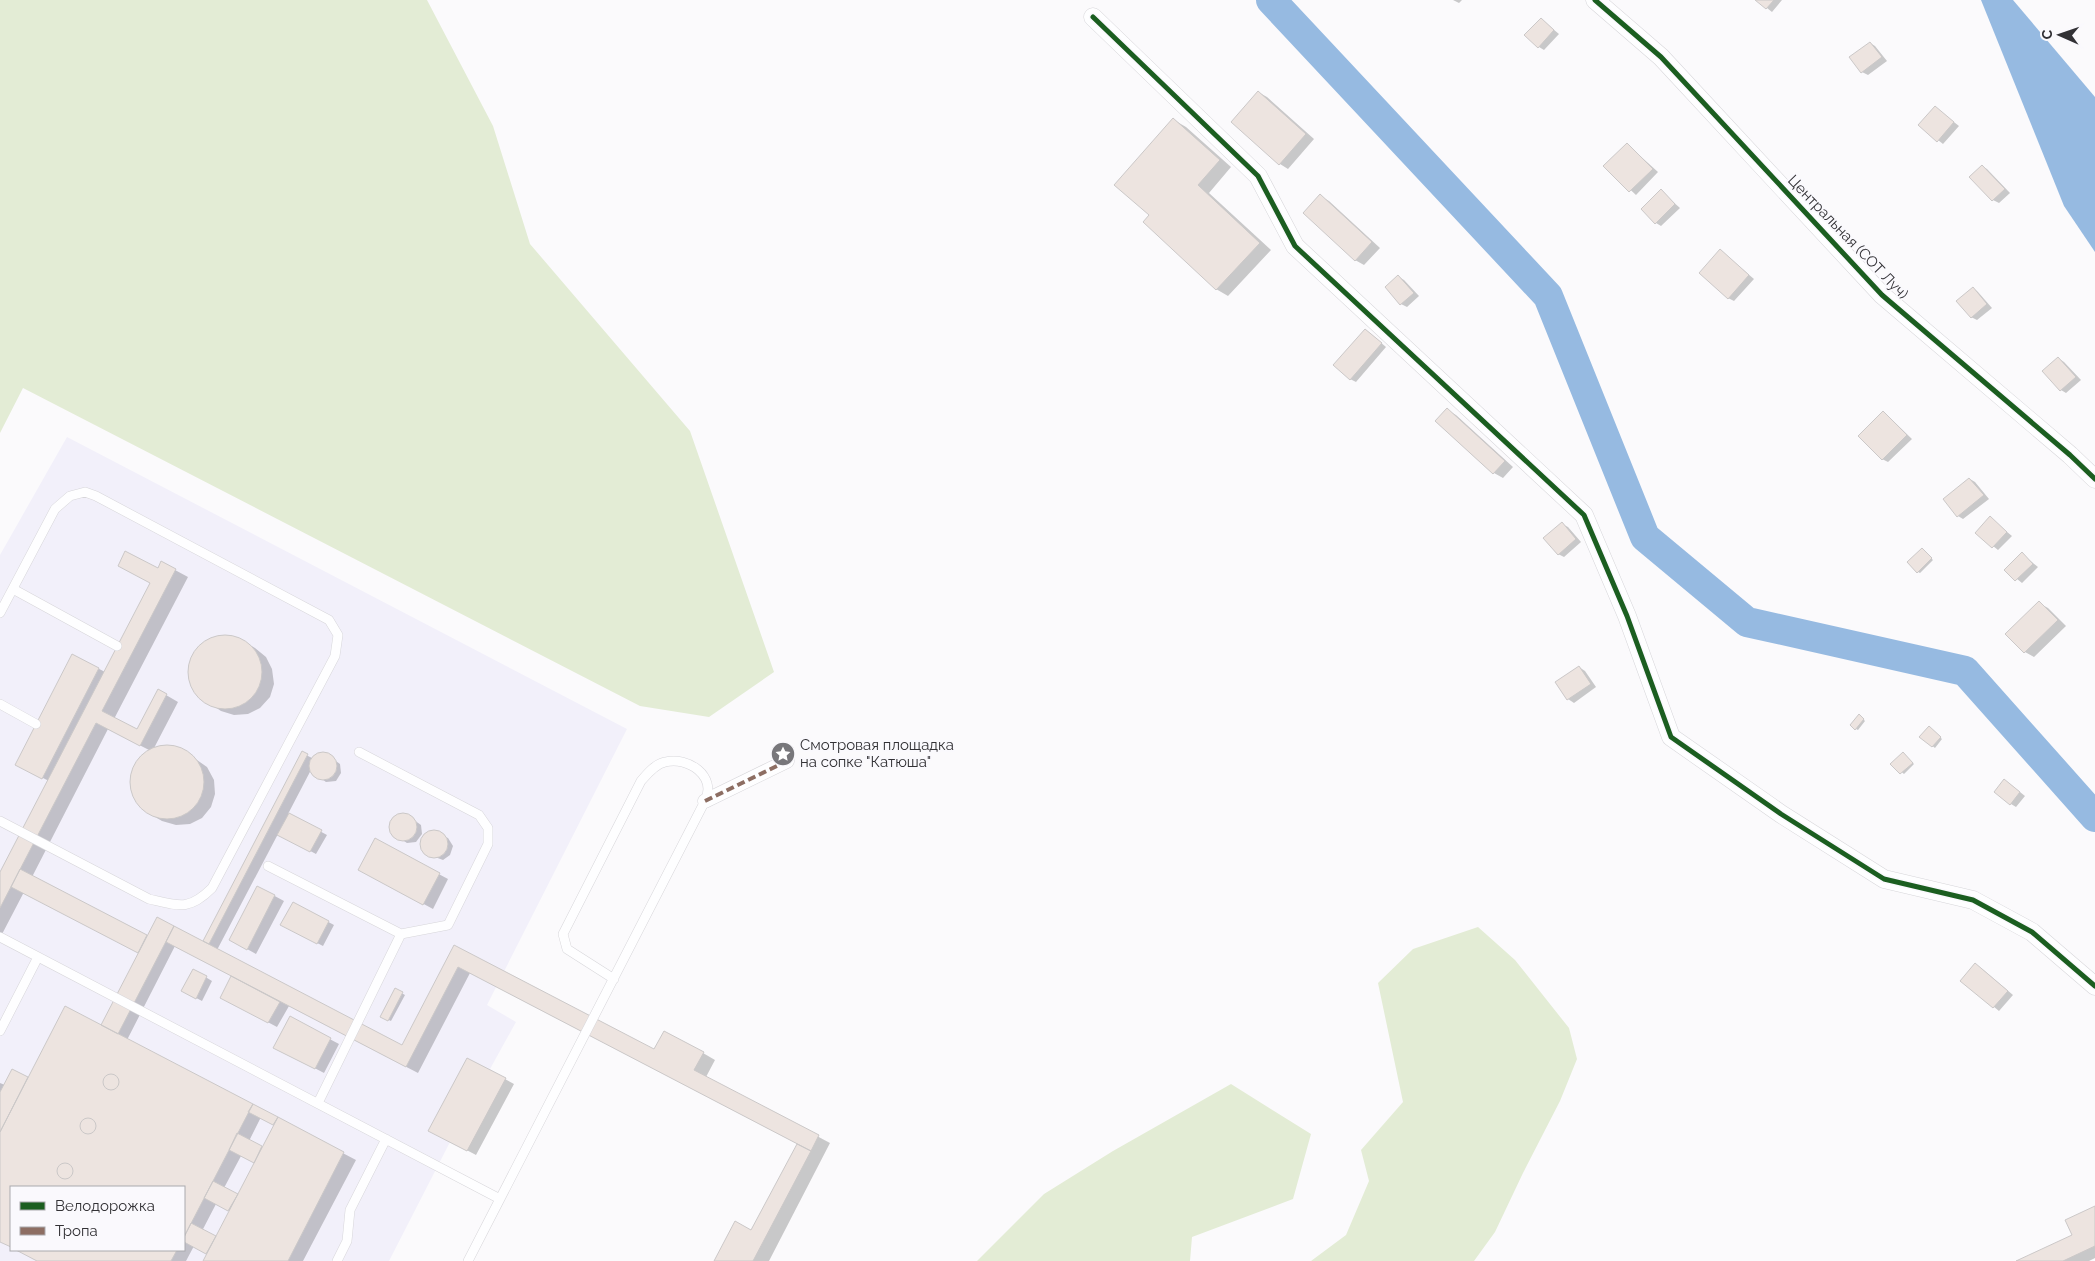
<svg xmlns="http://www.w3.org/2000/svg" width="2095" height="1261" font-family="Raleway,sans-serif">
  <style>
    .built { fill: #f2f0fa; fill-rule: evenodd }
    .green { fill: #e3ecd5 }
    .water { fill: #96bae1 }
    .shadow { fill: #0003; fill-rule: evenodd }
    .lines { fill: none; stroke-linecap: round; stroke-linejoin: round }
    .river { stroke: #96bae1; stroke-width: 30 }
    .building { fill: #ede4e0; stroke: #cbc8c8 }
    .service-casing { stroke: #d7d6da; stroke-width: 10 }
    .pedestrian-casing { stroke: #d7d6da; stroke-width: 15 }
    .minor-casing { stroke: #d7d6da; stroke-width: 19 }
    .service { stroke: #fefeff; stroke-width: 9 }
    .pedestrian { stroke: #fefeff; stroke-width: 14 }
    .minor { stroke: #fefeff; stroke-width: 18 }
    .quiet { stroke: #8d6e63; stroke-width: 4; stroke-dasharray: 8 4; stroke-linecap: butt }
    .cycleway-casing { stroke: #faf9fd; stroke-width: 8 }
    .cycleway { stroke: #1b5e20; stroke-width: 5 }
    .labels { text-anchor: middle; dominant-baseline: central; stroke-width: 4; stroke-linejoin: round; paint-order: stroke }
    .street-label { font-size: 15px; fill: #323135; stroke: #faf9fd }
    .poi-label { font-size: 15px; fill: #323135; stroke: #faf9fd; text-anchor: start }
  </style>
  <rect width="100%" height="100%" fill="#fbfafc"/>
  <path class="built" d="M67 437 627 729 487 1005 516 1022 490 1069 506 1078 467 1151 450 1142 389 1261H0V555ZM11 1187H184V1250H11Z"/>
  <path class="green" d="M0 0H427L493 126 530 244 690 431 774 672 709 717 640 706 23 388 0 433Z
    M1478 927 1515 960 1569 1028 1577 1059 1560 1101 1523 1173 1495 1232 1474 1261H1311L1346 1235 1369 1181 1361 1150 1403 1102 1378 983 1413 949Z
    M1231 1084 1311 1134 1293 1199 1192 1237 1190 1261H977L1044 1194 1113 1151Z"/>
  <path class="water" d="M1981 0H2013L2095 97V252L2064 206Z"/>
  <path class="shadow" d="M1453 0H1462L1459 3Z
    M1757 0H1782L1772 12Z
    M1541 19 1559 34 1544 50 1539 47Z
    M1870 43 1875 46 1887 61 1868 75 1862 72Z
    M1258 92 1267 97 1314 139 1288 169 1280 164Z
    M1936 108 1959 126 1943 144 1938 140Z
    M1174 120 1186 127 1231 167 1209 193 1271 250 1228 296 1216 289 1151 215Z
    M1627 144 1658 172 1636 195 1605 166Z
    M1982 166 1987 169 2010 193 1999 203 1993 200 1971 177Z
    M1661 191 1680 208 1661 226 1656 223Z
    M1320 196 1329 201 1380 248 1364 265 1355 260Z
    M1721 251 1754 279 1734 301 1728 298Z
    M1399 277 1404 280 1419 296 1407 307 1401 304Z
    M1973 288 1978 292 1992 308 1977 320 1971 317Z
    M1366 330 1386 347 1356 382 1350 379Z
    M2058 358 2064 362 2081 380 2066 393 2061 390Z
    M1447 410 1456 415 1513 467 1503 478 1494 473 1437 421Z
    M1884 412 1912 439 1888 462 1882 459Z
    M1970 479 1975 482 1989 499 1963 519 1958 516Z
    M1990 518 2012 536 1998 550 1977 533Z
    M1562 524 1568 527 1581 542 1564 557 1558 554Z
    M1924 551 1933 560 1920 573 1918 572Z
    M2022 554 2038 567 2022 583 2006 570Z
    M162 563 188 577 114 719 138 731 166 695 178 702 153 750 157 748 171 746 184 751 207 767 214 780 215 794 211 807 202 818 190 824 176 825 162 821 150 814 139 805 132 792 131 778 135 765 144 754 151 751 108 729 32 877 148 937 157 919 203 943 302 753 314 759 317 756 326 754 340 764 341 773 336 781 326 782 312 772V768L288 814 327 835 316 854 278 834 217 950 403 1047 455 947 655 1051 703 1053 715 1060 706 1077 830 1143 769 1261H715L752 1232 798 1144 470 973 418 1073 289 1006 277 1027 230 1002 221 997 232 976 175 946 127 1040 356 1160 303 1261H204L208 1254 194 1246 186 1261H39L17 1250H184V1187H11V1247L0 1241V1083L5 1085 13 1070 29 1079 109 1030 140 953 24 892 0 938V875L49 781 29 771 73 655 105 672ZM261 1117 275 1125 263 1148 249 1141ZM241 1156 255 1163 238 1195 224 1188ZM216 1204 230 1211 216 1238 202 1231Z
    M2039 603 2048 608 2066 626 2034 657 2025 652 2007 634Z
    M229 636 243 641 255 648 266 657 272 669 274 684 270 697 260 708 248 714 234 715 221 711 197 695 191 682 189 668 194 655 203 644 215 638Z
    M1579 667 1585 671 1596 687 1574 703 1568 699 1557 683Z
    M1861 717 1865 721 1858 730 1856 729Z
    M1931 729 1942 739 1935 748 1921 737Z
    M1905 755 1914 764 1904 774 1892 764Z
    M2010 784 2025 796 2016 807 2011 804Z
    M407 815 421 825 422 834 416 842 407 843 393 834 391 824 397 817Z
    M433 832 448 838 453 846 450 855 443 860 427 854 422 846 424 837Z
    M375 840 448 879 433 909 368 874Z
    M258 887 284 901 256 954 231 940Z
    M293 903 334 925 323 946 282 925Z
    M1981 968 2013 995 1999 1011 1962 981Z
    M194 970 212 981 202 1001 183 991Z
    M396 990 405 995 391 1021 382 1017Z
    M290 1018 339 1044 324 1073 284 1052Z
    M468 1059 514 1084 476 1155 438 1135Z
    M2095 1208V1258L2089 1261H2019L2074 1236Z"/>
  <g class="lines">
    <path class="river" d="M1271 0 1548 296 1645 537 1747 622 1965 671 2095 817"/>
  </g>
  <path class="building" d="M1755 0H1774L1766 9Z
    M1541 18 1554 30 1538 48 1524 35Z
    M1870 42 1882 57 1861 73 1849 57Z
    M1258 91 1306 134 1279 165 1231 122Z
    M1935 106 1954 122 1937 142 1918 125Z
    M1173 118 1220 160 1198 185 1260 243 1216 290 1143 222 1149 215 1114 185Z
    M1627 143 1653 169 1629 192 1603 166Z
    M1982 165 2005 189 1992 201 1969 177Z
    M1661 189 1675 204 1655 224 1641 209Z
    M1320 194 1372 242 1355 261 1303 213Z
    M1720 249 1749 275 1728 299 1699 273Z
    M1398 275 1414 293 1400 305 1385 287Z
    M1973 287 1987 304 1971 318 1956 301Z
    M1365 329 1382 343 1350 380 1333 365Z
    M2058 357 2076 377 2060 391 2042 371Z
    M1447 408 1505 461 1493 474 1435 421Z
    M1883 411 1907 435 1882 460 1858 436Z
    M1969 478 1984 495 1957 517 1943 499Z
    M1990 516 2007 532 1992 548 1975 533Z
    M1562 522 1576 539 1558 555 1543 538Z
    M1922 548 1932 558 1917 573 1907 562Z
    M125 551 158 568 161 561 176 569 102 711 137 729 158 689 167 694 140 746 96 723 0 908V872L150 583 118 566Z
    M2022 552 2033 564 2015 581 2004 570Z
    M2039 601 2058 620 2024 653 2005 634Z
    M188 672a37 37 0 1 1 74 0a37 37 0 1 1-74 0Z
    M72 654 99 668 42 779 15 765Z
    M1579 666 1591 684 1567 700 1555 682Z
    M1859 714 1864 719 1855 730 1850 725Z
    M1929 726 1941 737 1932 747 1919 737Z
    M130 782a37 37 0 1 1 74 0a37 37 0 1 1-74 0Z
    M302 751 308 754 209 944 203 941Z
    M1903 752 1913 763 1900 774 1890 764Z
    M309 766a14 14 0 1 1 28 0a14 14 0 1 1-28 0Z
    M2004 779 2020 792 2010 805 1994 792Z
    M289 813 322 830 310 852 277 835Z
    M389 827a14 14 0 1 1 28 0a14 14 0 1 1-28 0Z
    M420 844a14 14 0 1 1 28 0a14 14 0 1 1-28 0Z
    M375 838 440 873 423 905 358 870Z
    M20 869 147 935 138 953 11 887Z
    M257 886 275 895 247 950 229 940Z
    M293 902 329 921 317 944 280 925Z
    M157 917 174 926 118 1034 101 1025Z
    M174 926 402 1045 454 945 654 1049 664 1031 704 1052 694 1070 819 1135 811 1151 458 967 406 1067 166 942Z
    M1975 963 2008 991 1993 1008 1960 981Z
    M193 969 207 976 196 999 181 991Z
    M231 976 280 1002 268 1023 220 998Z
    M395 988 403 992 388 1021 380 1017Z
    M65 1006 253 1104 184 1237V1187H11V1247L0 1242V1132Z
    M290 1016 331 1038 315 1069 273 1048Z
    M467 1058 506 1078 467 1151 428 1131Z
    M12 1069 28 1077 0 1132V1092Z
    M103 1082a8 8 0 1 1 16 0a8 8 0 1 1-16 0Z
    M253 1104 278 1117 273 1125 248 1112Z
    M278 1117 344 1152 288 1261H203Z
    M80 1126a8 8 0 1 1 16 0a8 8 0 1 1-16 0Z
    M237 1133 262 1146 254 1163 229 1150Z
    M797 1144 811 1151 753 1261H714L735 1221 751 1230Z
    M57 1171a8 8 0 1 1 16 0a8 8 0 1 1-16 0Z
    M213 1181 238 1194 228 1211 204 1198Z
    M2095 1206V1246L2063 1261H2016L2072 1235 2065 1220Z
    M191 1223 216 1236 206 1254 184 1242V1237Z
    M16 1250H177L171 1261H37Z"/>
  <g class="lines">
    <g class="service-casing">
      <path id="service" d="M13 589 117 646
        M0 613 55 509 70 496 85 492 96 496 329 620 338 635 335 656 212 888C189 911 179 906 149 899L0 821
        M0 704 36 724
        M268 866 401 934
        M0 937 500 1199
        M0 1031 38 957
        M318 1103 401 934 448 925 488 844V828L479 815 359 752
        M337 1261 347 1241 350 1210 386 1139
        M468 1261C547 1107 626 954 705 801 717 776 688 756 665 762 655 764 647 774 641 781L563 934 567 949 614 979"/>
    </g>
    <g class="pedestrian-casing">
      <path id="pedestrian" d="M705 801 787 761 783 754"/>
    </g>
    <g class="minor-casing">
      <path id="minor" d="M1595 0 1661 57 1882 295 2070 455 2095 479
        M1093 17 1258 176 1295 246 1584 515 1627 616 1671 737 1781 814 1884 879 1973 900 2032 932 2095 986"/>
    </g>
    <use href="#service" class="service"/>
    <use href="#pedestrian" class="pedestrian"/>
    <use href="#minor" class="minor"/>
    <path class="quiet" d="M705 801 787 761 783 754"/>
    <g class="cycleway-casing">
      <path id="cycleway" d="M1595 0 1661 57 1882 295 2070 455 2095 479
        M1093 17 1258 176 1295 246 1584 515 1627 616 1671 737 1781 814 1884 879 1973 900 2032 932 2095 986"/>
    </g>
    <use href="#cycleway" class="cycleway"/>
  </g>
  <defs>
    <g id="sight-disc" transform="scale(1.25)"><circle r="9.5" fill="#78777b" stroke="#faf9fd"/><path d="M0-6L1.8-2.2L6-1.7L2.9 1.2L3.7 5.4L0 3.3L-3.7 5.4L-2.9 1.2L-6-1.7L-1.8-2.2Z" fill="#fff"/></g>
  </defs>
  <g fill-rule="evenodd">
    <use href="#sight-disc" x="783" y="754"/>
  </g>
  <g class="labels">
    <g class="street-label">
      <text transform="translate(1848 237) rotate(46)">Центральная (СОТ Луч)</text>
    </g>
    <g class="poi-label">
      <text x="800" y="745">Смотровая площадка<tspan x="800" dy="17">на сопке "Катюша"</tspan></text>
    </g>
  </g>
  <rect x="10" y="1186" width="175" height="65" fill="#faf9fd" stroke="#aaa9ad"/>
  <rect x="20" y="1202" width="25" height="8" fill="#1b5e20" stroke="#aaa9ad"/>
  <text x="55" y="1211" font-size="15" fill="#323135">Велодорожка</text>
  <rect x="20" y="1227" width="25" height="8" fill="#8d6e63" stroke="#aaa9ad"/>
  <text x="55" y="1236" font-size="15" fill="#323135">Тропа</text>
  <g transform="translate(2060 35) rotate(272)" stroke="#faf9fd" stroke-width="4" paint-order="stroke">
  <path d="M0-4L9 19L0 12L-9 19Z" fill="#323135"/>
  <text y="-8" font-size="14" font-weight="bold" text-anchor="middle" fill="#323135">С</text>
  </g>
</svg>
